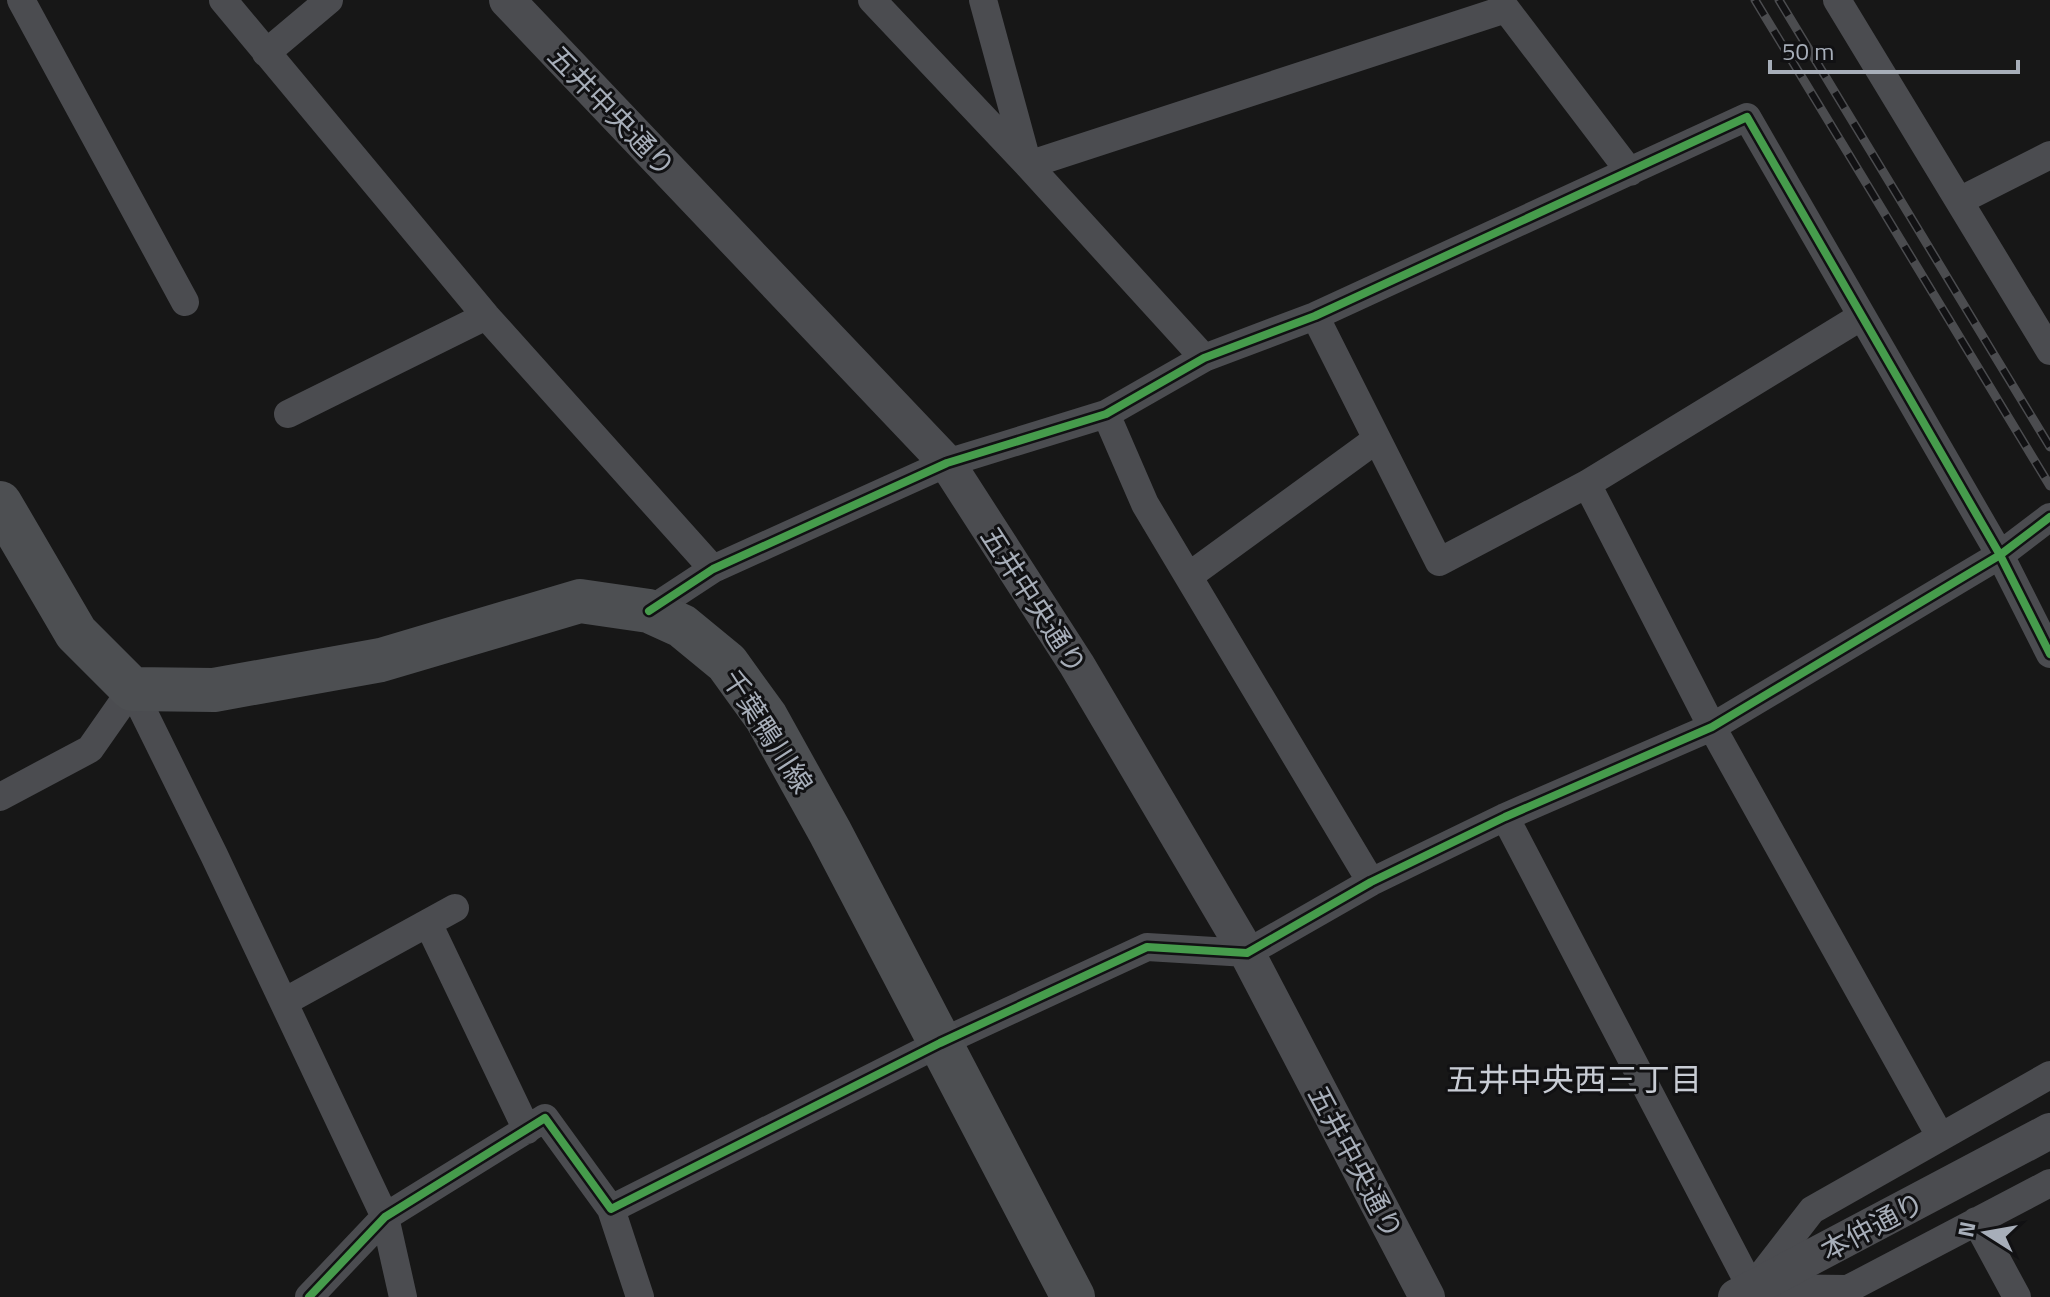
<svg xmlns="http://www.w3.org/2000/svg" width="2050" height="1297" font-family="'Titillium Web','Noto Sans JP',sans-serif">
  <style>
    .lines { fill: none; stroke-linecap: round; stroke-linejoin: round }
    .minor { stroke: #4b4c50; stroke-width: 28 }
    .tertiary { stroke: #4b4c50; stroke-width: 36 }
    .primary { stroke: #4d4f52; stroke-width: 44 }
    .rail-casing { stroke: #4b4c4f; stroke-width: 9 }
    .rail { stroke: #111113; stroke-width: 6; stroke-dasharray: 18; stroke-linecap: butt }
    .cycleway-casing { stroke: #111113; stroke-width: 13 }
    .cycleway { stroke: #469c4c; stroke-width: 8 }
    .labels { text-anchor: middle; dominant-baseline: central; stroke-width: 6; stroke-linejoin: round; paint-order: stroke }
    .street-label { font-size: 28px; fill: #a7aeb9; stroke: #111113 }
    .quarter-label { font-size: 32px; fill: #c8ccd4; stroke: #111113 }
  </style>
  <rect width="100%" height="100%" fill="#171717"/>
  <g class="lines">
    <path class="minor" d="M21 0 185 302
      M223 0 486 316 713 569
      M872 0 1028 165 1204 358
      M983 0 1028 165 1506 9 1630 172
      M1837 0 2050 351
      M266 53 329 0
      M1959 201 2050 155
      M1315 316 1439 562 1587 484 1862 316
      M288 414 486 316
      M1106 414 1145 504 1371 882
      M1587 484 1712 727 1940 1136
      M1189 576 1377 439
      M649 611 713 569 947 463 1106 414 1204 358 1315 316 1747 117 2000 555 2050 654
      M0 797 90 749 132 689 214 855 385 1217 403 1297
      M1505 817 1756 1297
      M428 923 527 1130
      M284 1002 455 908
      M611 1209 640 1297
      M1976 1221 2017 1297
      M1754 1285 1812 1210 2050 1075
      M1752 1288 1848 1289 2050 1183
      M309 1297 385 1217 545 1118 611 1209 940 1043 1147 947 1247 953 1371 882 1505 817 1712 727 2000 555 2050 517"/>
    <path class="tertiary" d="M507 0 947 463 1077 665 1247 953 1427 1297
      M1736 1297 2050 1131"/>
    <path class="primary" d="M0 503 76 633 132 689 214 690 381 660 580 601 649 611 682 626 727 663 766 717 830 832 1073 1297"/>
    <g class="rail-casing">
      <path id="rail" d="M1755 0 2050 486
        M1779 0 2050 447"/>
    </g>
    <use href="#rail" class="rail"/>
    <g class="cycleway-casing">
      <path id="cycleway" d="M649 611 713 569 947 463 1106 414 1204 358 1315 316 1747 117 2000 555 2050 654
        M309 1297 385 1217 545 1118 611 1209 940 1043 1147 947 1247 953 1371 882 1505 817 1712 727 2000 555 2050 517"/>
    </g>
    <use href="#cycleway" class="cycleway"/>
  </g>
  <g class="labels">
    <g class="street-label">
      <text transform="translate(612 111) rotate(46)">五井中央通り</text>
      <text transform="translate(1034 600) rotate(57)">五井中央通り</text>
      <text transform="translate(768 731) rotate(57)">千葉鴨川線</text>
      <text transform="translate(1356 1162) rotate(62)">五井中央通り</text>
      <text transform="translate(1872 1226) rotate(-28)">本仲通り</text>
    </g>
    <g class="quarter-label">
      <text x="1574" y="1079">五井中央西三丁目</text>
    </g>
  </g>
  <g transform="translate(1986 1233) rotate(281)" stroke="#111113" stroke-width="6" paint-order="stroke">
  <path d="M0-6L14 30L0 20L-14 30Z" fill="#a7aeb9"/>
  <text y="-12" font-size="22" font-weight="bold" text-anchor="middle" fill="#a7aeb9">N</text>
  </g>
  <path d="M1770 60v12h248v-12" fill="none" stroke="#a7aeb9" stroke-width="4"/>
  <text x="1782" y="60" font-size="24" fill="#a7aeb9" stroke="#111113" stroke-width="6" paint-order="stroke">50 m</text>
</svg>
